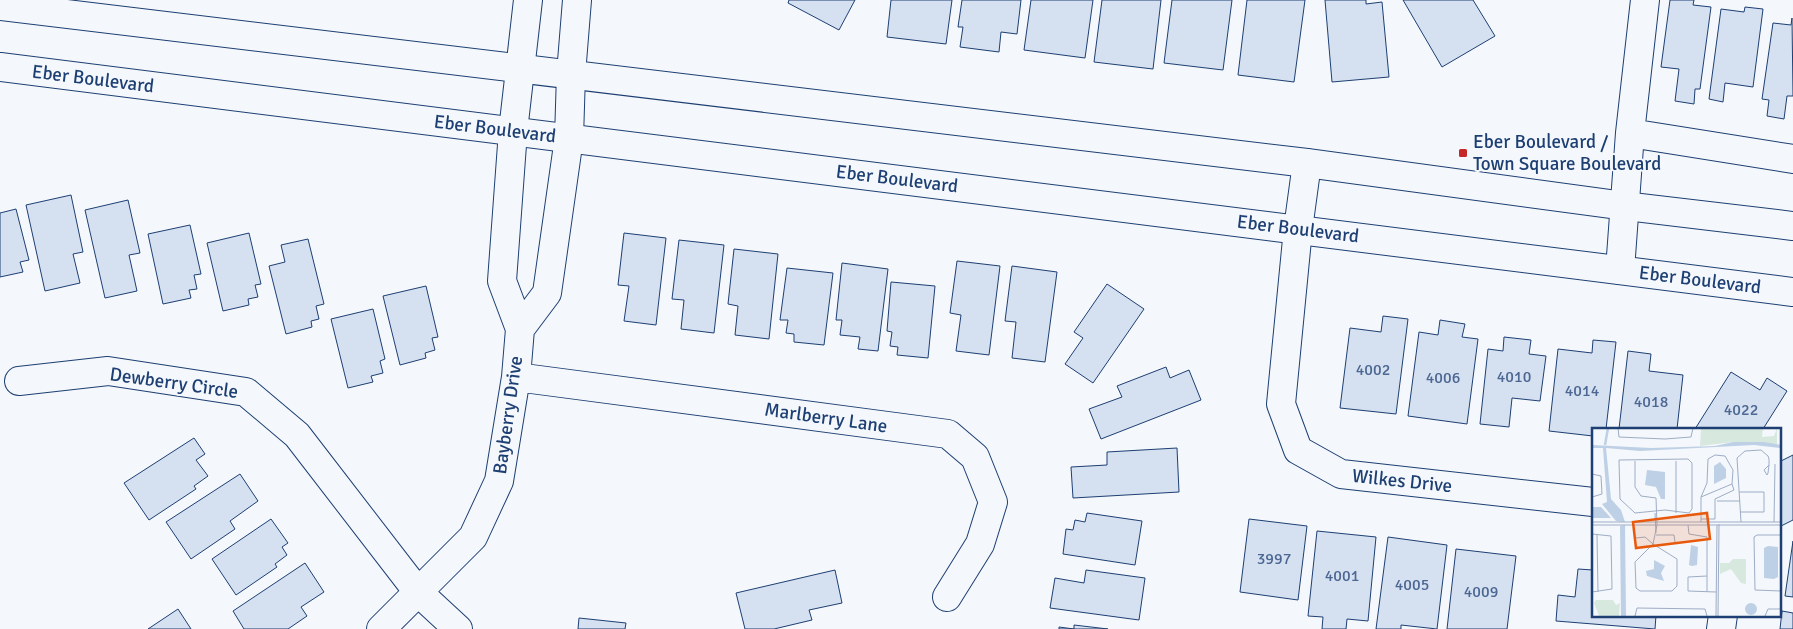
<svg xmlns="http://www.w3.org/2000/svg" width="1793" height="629" font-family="Signika,sans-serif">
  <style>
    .building { fill: #d5e0f0; stroke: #1d3f73 }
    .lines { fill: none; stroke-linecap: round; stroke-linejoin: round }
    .street-casing { stroke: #1d3f73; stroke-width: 30 }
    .secondary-casing { stroke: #1d3f73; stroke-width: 30 }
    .street { stroke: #f4f7fb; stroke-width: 28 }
    .secondary { stroke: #f4f7fb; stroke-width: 28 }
    .poi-dot { fill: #c62828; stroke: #f4f7fb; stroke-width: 2 }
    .labels { text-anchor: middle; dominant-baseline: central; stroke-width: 4; stroke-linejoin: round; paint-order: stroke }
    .number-label { font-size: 16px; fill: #4b6792 }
    .street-label { font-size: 19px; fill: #1d3f73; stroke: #f4f7fb }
    .poi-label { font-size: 19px; fill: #1d3f73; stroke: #f4f7fb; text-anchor: start }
    .inset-river { fill: none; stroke: #bed0e5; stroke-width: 2.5 }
    .inset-road { fill: none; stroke: #9eadc5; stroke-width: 1 }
    .view { fill: #e8590c; fill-opacity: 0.15; stroke: #e8590c; stroke-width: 2.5 }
    .inset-edge { fill: none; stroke: #1d3f73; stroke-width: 2.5 }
  </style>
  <rect width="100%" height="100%" fill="#f4f7fb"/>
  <path class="building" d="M789 0H855L839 30 788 3Z
    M891 0H952L946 44 887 37Z
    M962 0H1021L1017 34 1001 32 999 52 960 47 963 27H958Z
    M1031 0H1093L1085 58 1024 50Z
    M1102 0H1161L1153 69 1094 62Z
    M1172 0H1232L1223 70 1164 63Z
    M1247 0H1305L1294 82 1238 75Z
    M1325 0H1366V4L1382 2 1389 77 1332 82Z
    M1403 0H1473L1495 36 1442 67Z
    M1670 0H1694L1693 5 1711 7 1700 89H1695L1694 104 1675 101 1679 69 1661 67Z
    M1745 7 1763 9 1753 87 1725 83 1723 102 1709 99 1721 9 1744 12Z
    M1792 18 1793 96H1787L1784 119 1767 116 1769 100 1762 99 1773 23 1791 25Z
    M71 195 83 252 73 254 80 283 45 291 26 205Z
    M128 200 140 253 129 255 137 291 105 298 85 210Z
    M16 209 29 260 20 262 23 272 0 277V213Z
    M190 225 201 274 194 275 197 289 189 290 191 298 163 304 148 234Z
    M249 233 261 284 255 285 258 297 248 299 249 305 223 311 207 243Z
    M624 233 666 238 656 325 624 321 629 286 618 285Z
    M308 239 324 304 316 306 319 319 311 321 312 327 286 334 269 266 285 262 281 245Z
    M679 240 724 245 714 333 681 329 684 300 672 299Z
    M734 249 778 254 769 339 735 335 738 306 728 304Z
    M957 261 1000 266 989 355 956 351 961 315 950 313Z
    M842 263 888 269 878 351 858 349 860 337 840 335 842 320H836Z
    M1012 266 1057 272 1045 362 1012 358 1016 322 1005 321Z
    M787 268 833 273 824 345 794 342V334L786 333 788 320H780Z
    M891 282 935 286 928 358 897 355 898 347 890 346 892 332 887 331Z
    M1107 284 1144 309 1093 383 1065 364 1083 338 1074 332Z
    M426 286 438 337 432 338 435 350 425 353 426 358 400 365 383 296Z
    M373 309 385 359 380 361 383 373 371 376 373 382 348 388 331 319Z
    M1383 316 1408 319 1396 414 1340 408 1350 328 1381 332Z
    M1440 320 1465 324 1462 337 1478 339 1467 424 1408 416 1419 332 1438 335Z
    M1504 337 1531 340 1529 354 1546 356 1540 401 1512 398 1509 427 1480 424 1488 349 1503 351Z
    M1593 340 1616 342 1606 429H1593V436L1549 431 1558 349 1592 353Z
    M1628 351 1651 354 1649 371 1683 375 1677 429H1619Z
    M1166 367 1170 378 1189 370 1201 400 1101 439 1089 409 1122 397 1117 386Z
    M1731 372 1760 390 1767 378 1787 391 1763 429H1695Z
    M194 438 205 454 196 460 208 476 194 486 196 489 149 520 124 483Z
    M1177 448 1179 492 1073 498 1071 467 1107 465V452Z
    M1793 455V520L1779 527V462Z
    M240 474 258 501 230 521 235 529 191 559 166 522Z
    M1087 513 1142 521 1135 565 1063 554 1066 529 1073 530 1075 520 1085 522Z
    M271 519 288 543 282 547 287 555 275 564 277 567 236 595 212 559Z
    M1249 519 1307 526 1298 600 1240 592Z
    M1317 531 1376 537 1368 621 1347 619 1346 629H1322L1323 617 1308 616Z
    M1388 537 1447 545 1437 629 1401 625V629H1376Z
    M1793 541V597L1785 596Z
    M1456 549 1516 556 1507 629H1447Z
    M305 563 324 592 301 607 307 616 288 629H244L233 611Z
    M1578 569 1593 570V615H1656L1655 629 1556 621 1558 595 1575 597Z
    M835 570 842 603 809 610 812 620 774 629H745L736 593Z
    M1086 570 1145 578 1139 620 1050 608 1055 578 1084 583Z
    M178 609 191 629H148Z
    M1782 611 1793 613V629H1780Z
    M579 618 626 623 625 629H578Z
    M1074 625 1108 629H1059V627L1074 629Z"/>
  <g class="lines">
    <g class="street-casing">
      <path id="street" d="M1630 133 1793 159
        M1307 163 1298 229 1281 404 1298 450 1341 474 1593 502
        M1620 270 1630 133 1645 0
        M520 329 547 293 569 138 571 74 577 0
        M516 377 948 434 975 457 993 502 980 544 947 597
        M19 381 108 371 246 392 297 435 418 592 473 537 499 481 516 377 520 329 502 281 513 131 528 0
        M381 629 418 592 458 629
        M1721 629 1723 615"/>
    </g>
    <g class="secondary-casing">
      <path id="secondary" d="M0 6 1307 163 1625 206 1793 226
        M0 67 1793 292"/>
    </g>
    <use href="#street" class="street"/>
    <use href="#secondary" class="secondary"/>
  </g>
  <rect class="poi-dot" x="1458" y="148" width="10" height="10" rx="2.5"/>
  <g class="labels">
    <g class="number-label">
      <text x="1373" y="370">4002</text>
      <text x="1514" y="377">4010</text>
      <text x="1443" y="378">4006</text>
      <text x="1582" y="391">4014</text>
      <text x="1651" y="402">4018</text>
      <text x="1741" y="410">4022</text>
      <text x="1274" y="559">3997</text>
      <text x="1342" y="576">4001</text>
      <text x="1412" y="585">4005</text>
      <text x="1481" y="592">4009</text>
    </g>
    <g class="street-label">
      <text transform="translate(93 79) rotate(7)">Eber Boulevard</text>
      <text transform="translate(495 129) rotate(7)">Eber Boulevard</text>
      <text transform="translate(897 179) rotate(7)">Eber Boulevard</text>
      <text transform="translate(1298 229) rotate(7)">Eber Boulevard</text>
      <text transform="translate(1700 280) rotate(7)">Eber Boulevard</text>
      <text transform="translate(174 383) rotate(8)">Dewberry Circle</text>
      <text transform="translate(508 415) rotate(-82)">Bayberry Drive</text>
      <text transform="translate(826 418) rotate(8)">Marlberry Lane</text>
      <text transform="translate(1402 481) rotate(6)">Wilkes Drive</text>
    </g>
    <g class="poi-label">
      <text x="1473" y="142">Eber Boulevard /<tspan x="1473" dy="22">Town Square Boulevard</tspan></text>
    </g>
  </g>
  <g transform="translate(1592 428)">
    <rect width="189" height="189" fill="#f4f7fb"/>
    <path d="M109 0H171L170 9 182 8 185 0V17L141 14 108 18ZM141 131H154V156L149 155 139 141 128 146V135H137ZM4 172H21L24 177 28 175 27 188H7L2 175Z" fill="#d7e8df"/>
    <path d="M141 14H172L189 17V20L162 17 48 23 14 20 19 71 29 82 33 94 24 93 10 76 15 74 11 20H0V17L59 20 123 18ZM128 34 134 41V50L122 56V38ZM55 42 73 44V71H69L64 59 53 57ZM0 79H9L19 90H0ZM33 97 34 188H29L28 98ZM99 117 106 119 105 137 100 138 97 137ZM176 118 186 119V149L182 151 172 150V120ZM62 132 73 138 69 145 72 153 55 148 54 143 62 141ZM153 181a6 6 0 1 1 12 0a6 6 0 1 1-12 0Z" fill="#bed0e5"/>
    <path class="inset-river" d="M13 17 16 0"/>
    <path class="inset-road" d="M26 0 27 9 73 11 99 9 101 0M96 31 100 35V81L97 85 73 82 43 85 28 71 27 32ZM43 33V59L49 68 64 70 65 97 61 116 53 109 44 110M0 46 9 48 10 66 0 69M147 64H172V84H148M125 73H148M63 85 64 105M84 85V33M109 91H123V71L142 62 140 56M0 94H189M109 94V69L140 56 141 42 133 28 123 27 116 31 115 55 109 69M149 94 145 30 153 23 169 22 176 28 177 31V37L176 45 175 47 172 42 177 37M182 94 183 36M0 97H189M96 97 97 106 115 109V164M0 106 19 108 20 161 0 164M5 107 6 164M64 107H82L83 114M189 107H165L162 109 163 162 189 163M61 116 85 131V158L80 163H48L44 160 43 134ZM115 148 96 149V163L124 164M43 188 45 180 113 181 115 188M124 188 125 97M126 188 127 96M173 188 176 181H189"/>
    <path class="view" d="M115 85 118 111 44 120 41 94Z"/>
    <rect width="189" height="189" class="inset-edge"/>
  </g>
</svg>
